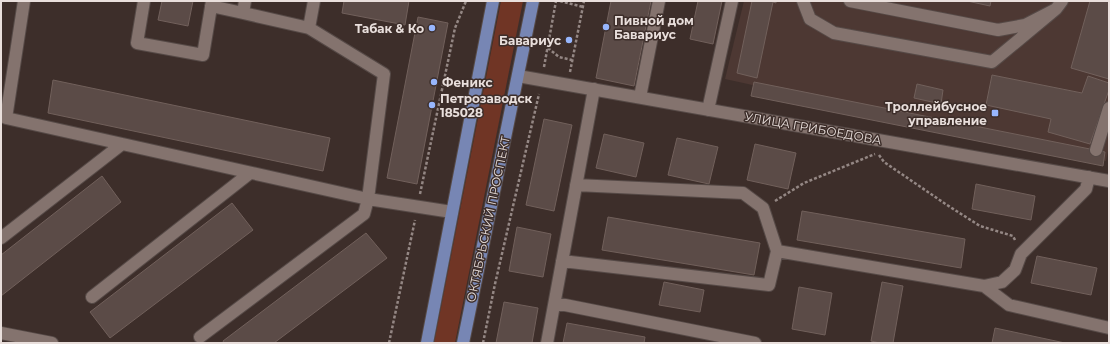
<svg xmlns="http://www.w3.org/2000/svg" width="1110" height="344" font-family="Montserrat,sans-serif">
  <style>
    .built { fill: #4d3833 }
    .green { fill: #703525 }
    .building { fill: #5b4b47; stroke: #71605b }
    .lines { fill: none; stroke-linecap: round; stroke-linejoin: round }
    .minor-casing { stroke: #564a47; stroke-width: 14 }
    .major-casing { stroke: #564a47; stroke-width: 14 }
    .path { stroke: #948784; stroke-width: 2.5; stroke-dasharray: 3 2; stroke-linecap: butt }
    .minor { stroke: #84736e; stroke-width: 12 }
    .major { stroke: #7786b4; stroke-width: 12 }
    .poi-dot { fill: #97b6fd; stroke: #3d2e2a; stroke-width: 1.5 }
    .labels { text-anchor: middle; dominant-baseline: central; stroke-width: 3; stroke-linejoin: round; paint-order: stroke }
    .poi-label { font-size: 12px; font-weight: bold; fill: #e9dfdc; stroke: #3d2e2a; text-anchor: start }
    .street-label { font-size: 12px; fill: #e9dfdc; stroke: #3d2e2a }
  </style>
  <rect width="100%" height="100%" fill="#3d2e2a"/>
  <path class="built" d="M744 1H1109V146L1106 161 725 79Z"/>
  <path class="green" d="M501 1H523L455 343H434Z"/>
  <path class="building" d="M162 1H193L188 26 158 20Z
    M344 1H409L405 25 342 13Z
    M611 1H651L634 86 596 78Z
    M698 1H722L713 44 690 39Z
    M752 1H776V3L773 2 757 78 737 73Z
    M967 1H991L990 6Z
    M1090 1H1109V79L1071 68Z
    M418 17 448 23 417 184 387 178Z
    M992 75 1082 93 1088 76 1109 83V90L1090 144 1048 132 1051 119 986 105Z
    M53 80 330 138 323 171 48 113Z
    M754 82 1105 152 1103 166 751 96Z
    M917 84 943 90 941 104 914 98Z
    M544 119 572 125 554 211 526 205Z
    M604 134 644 143 636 177 596 168Z
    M677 138 718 147 709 184 668 175Z
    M755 144 796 153 788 189 747 180Z
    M102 176 121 202 1 296V255Z
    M976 184 1035 196 1031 220 972 209Z
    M232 203 253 230 110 338 90 312Z
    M802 211 965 239 961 268 797 240Z
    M608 217 760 243 754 275 602 250Z
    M517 227 551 234 543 277 509 271Z
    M366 233 387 258 274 343H224L223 341Z
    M1037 256 1097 268 1091 295 1031 283Z
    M664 282 704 290 700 312 659 305Z
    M882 282 903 286 893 343H880L871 341Z
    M799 287 832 293 825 335 792 329Z
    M504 302 538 308 532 343H496Z
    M567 323 645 337 644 343H563Z
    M995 328 1065 343H992Z"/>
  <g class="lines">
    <g class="minor-casing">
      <path id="minor" d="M24 1 6 118 368 199 452 212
        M144 1 137 43 203 55 212 1
        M803 1 810 19 834 33 992 62 1056 9
        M850 1 998 30 1025 25 1056 9 1062 1
        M211 6 243 13
        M309 28 314 1
        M518 76 1109 181
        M640 97 659 1
        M708 110 732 1
        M1096 150 1109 108
        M576 185 743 193 763 208 777 251
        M1 238 122 144
        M562 261 769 285 777 251 984 286 1002 282 1015 270 1021 254 1086 189 1089 177
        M984 286 1009 305 1109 328
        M92 297 250 173
        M555 303 755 343
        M1 333 52 343
        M200 337 364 214 368 199 384 74 309 28 243 13 245 1
        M547 343 594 89"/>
    </g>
    <g class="major-casing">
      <path id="major" d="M427 343 493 1
        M463 343 533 1"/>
    </g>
    <path class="path" d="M560 1 583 7
      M548 48 559 57 572 60
      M544 67 556 1
      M570 72 584 1
      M879 155 884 162 947 205 980 226 1013 236 1015 240
      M420 194 455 28 466 1
      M775 201 804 183 875 154
      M389 343 415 220
      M483 343 495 284 539 94"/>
    <use href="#minor" class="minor"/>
    <use href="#major" class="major"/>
  </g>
  <g class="poi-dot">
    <circle cx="606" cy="27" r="4"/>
    <circle cx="432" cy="28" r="4"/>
    <circle cx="569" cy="40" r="4"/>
    <circle cx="434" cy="82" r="4"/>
    <circle cx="432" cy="105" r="4"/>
    <rect x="991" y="109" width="8" height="8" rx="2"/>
  </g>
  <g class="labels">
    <g class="poi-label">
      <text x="614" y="20">Пивной дом<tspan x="614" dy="14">Бавариус</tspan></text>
      <text x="424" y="28" text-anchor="end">Табак &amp; Ко</text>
      <text x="561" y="40" text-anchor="end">Бавариус</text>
      <text x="442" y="82">Феникс</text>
      <text x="440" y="98">Петрозаводск<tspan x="440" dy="14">185028</tspan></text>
      <text x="987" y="106" text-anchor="end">Троллейбусное<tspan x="987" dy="14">управление</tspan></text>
    </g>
    <g class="street-label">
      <text transform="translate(813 128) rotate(10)">УЛИЦА ГРИБОЕДОВА</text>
      <text transform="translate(488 219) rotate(-78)">ОКТЯБРЬСКИЙ ПРОСПЕКТ</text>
    </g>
  </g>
  <rect width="1110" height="344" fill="none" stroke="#e9dfdc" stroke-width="4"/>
</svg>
